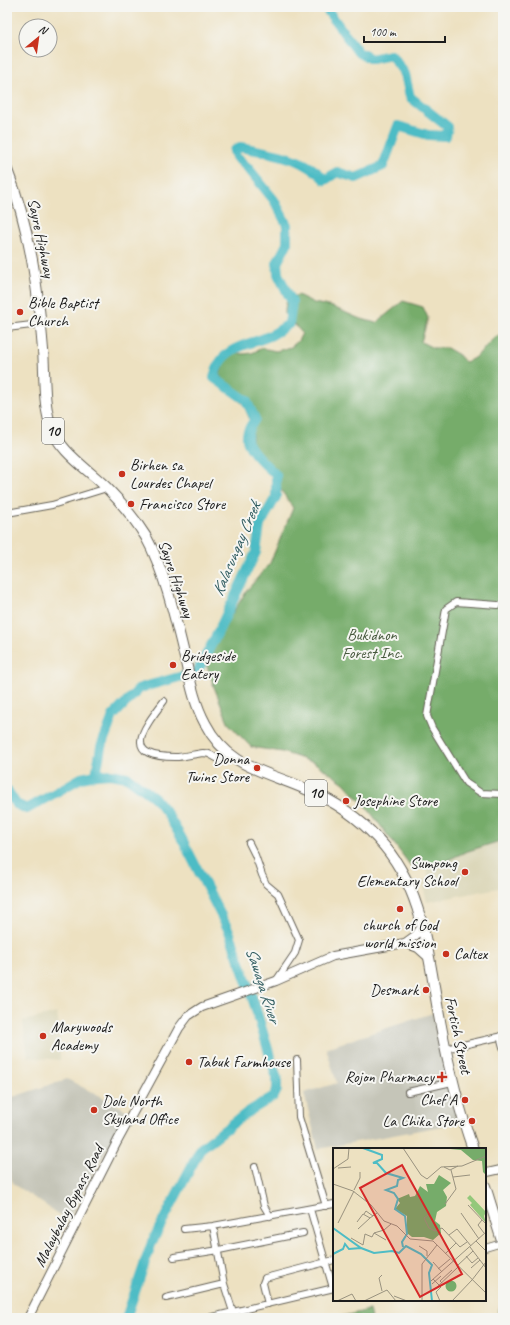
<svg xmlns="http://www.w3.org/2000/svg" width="510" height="1325" font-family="Caveat,sans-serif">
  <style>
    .built { fill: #d9d4b4 }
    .industrial { fill: #c5c5b8 }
    .green { fill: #93c87a; stroke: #58724b }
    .forest { fill: #76ac6a; stroke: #496443 }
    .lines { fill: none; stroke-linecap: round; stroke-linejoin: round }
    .river { stroke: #4ebcc5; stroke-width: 10 }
    .minor-casing { stroke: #656156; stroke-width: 8 }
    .tertiary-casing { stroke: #656156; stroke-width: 9 }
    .secondary-casing { stroke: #656156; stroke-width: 10 }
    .trunk-casing { stroke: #656156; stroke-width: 12 }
    .minor { stroke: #fff; stroke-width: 6 }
    .tertiary { stroke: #fff; stroke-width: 7 }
    .secondary { stroke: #fff; stroke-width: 8 }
    .trunk { stroke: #fff; stroke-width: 10 }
    .poi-dot { fill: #c8321e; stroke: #f6f6f2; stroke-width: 1.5 }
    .labels { text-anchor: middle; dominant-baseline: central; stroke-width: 4; stroke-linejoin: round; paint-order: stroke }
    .shield { fill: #f6f6f2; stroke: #5d5d5c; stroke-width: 1 }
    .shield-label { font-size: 15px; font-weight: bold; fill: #1c1c1c }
    .street-label { font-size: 16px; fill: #1c1c1c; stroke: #f6f6f2 }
    .poi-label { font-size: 16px; fill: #1c1c1c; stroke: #f6f6f2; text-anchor: start }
    .park-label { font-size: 16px; fill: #46583d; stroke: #f6f6f2 }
    .water-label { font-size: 17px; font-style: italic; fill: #305c60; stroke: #f6f6f2 }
    .inset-river { fill: none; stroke: #4ebcc5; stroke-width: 2 }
    .inset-road { fill: none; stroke: #99927f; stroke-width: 1 }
    .view { fill: #d62828; fill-opacity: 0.15; stroke: #d62828; stroke-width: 2 }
    .inset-edge { fill: none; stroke: #1c1c1c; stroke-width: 2 }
  </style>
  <rect width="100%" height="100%" fill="#f6f6f2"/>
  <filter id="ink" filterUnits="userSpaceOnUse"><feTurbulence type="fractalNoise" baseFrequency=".025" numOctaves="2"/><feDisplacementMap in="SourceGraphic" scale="8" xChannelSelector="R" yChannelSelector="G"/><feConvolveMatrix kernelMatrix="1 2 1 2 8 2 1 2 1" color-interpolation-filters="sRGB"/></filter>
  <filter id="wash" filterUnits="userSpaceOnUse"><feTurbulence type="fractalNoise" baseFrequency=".012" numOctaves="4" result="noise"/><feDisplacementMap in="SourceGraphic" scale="16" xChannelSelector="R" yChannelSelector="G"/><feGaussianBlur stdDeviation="0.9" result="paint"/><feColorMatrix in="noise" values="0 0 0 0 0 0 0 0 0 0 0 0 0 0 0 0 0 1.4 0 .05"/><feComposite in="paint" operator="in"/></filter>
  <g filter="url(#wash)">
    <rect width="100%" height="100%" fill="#ede1c1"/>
    <path class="built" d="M503 839V887L427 902 422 881 429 879 425 865Z
      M57 1013 60 1035V1060L28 1057 23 1021Z"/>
    <path class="industrial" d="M433 1013 458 1123 318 1149 304 1093 337 1083 326 1048Z
      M67 1079 128 1111 68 1220 13 1184 7 1164V1099Z"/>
    <path class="green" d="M503 1300V1318H496L502 1301Z"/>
    <path class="forest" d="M298 295 314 303 333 307 358 318 376 323 403 301 423 307 428 318 421 342 433 348H447L459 355 465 362C482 358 490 335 503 334V840L465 852 433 867 424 868 410 865 368 809 344 783 315 763 282 752 251 747 229 724 214 687 204 657 248 589 270 563 293 508 262 461 252 442V425L244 405 230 392 220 375 225 359 233 351 243 354 252 353 262 348 276 351 291 347 298 341 302 333 285 314C285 302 286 298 298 295Z
      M369 1310 371 1318H335Z"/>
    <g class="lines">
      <path class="river" d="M96 775 101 747 113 716 140 688 197 672 217 634 256 552 260 525 276 497V475C268 467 245 448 247 436 247 430 252 424 255 419L246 400 214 378C220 347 243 347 267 337 275 334 282 328 289 324L292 302 278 274 277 263 287 244V225L274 200 248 168 236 157 234 151 240 147C269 153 305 156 325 180L337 172 356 178 383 166 398 126 428 135 446 136 448 127 410 97 405 74 391 55 371 59 358 52 325 7
        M7 790 16 804 27 809 81 778 96 775 111 774 127 777 154 797 166 812 181 837 229 931 254 1003 277 1079V1090L274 1096 248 1112 201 1148 152 1242 126 1318"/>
    </g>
  </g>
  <g filter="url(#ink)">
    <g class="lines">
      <g class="minor-casing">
        <path id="minor" d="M7 328 40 324
          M7 513 52 505 107 488
          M498 605 456 602 446 609 427 716 432 728 466 783 481 793 503 794
          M164 701C141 731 121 758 178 757 187 756 195 754 203 753 217 753 213 764 235 759
          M249 843 255 855 262 875 266 884 278 894 299 940 295 953 276 981
          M500 1036 503 1047
          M445 1049 503 1036
          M297 1060 299 1117 326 1206
          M408 1092 452 1082
          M255 1167 264 1206 270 1216
          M310 1209 333 1288
          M213 1226 224 1284 235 1318
          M184 1229 213 1226 334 1204
          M485 1248 502 1243
          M174 1257 219 1250 303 1233
          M166 1298 224 1284
          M268 1304 263 1283 265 1278 334 1260
          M208 1318 334 1288"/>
      </g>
      <g class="tertiary-casing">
        <path id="tertiary" d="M485 1173 503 1169"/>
      </g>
      <g class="secondary-casing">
        <path id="secondary" d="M405 943 418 948 428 957
          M28 1318 117 1142 179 1028 188 1016 202 1007 276 981 333 956 405 943 416 935 423 925"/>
      </g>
      <g class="trunk-casing">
        <path id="trunk" d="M7 170C30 227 38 289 43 350 45 375 43 400 50 424 58 451 88 469 107 488 122 503 135 519 146 537 164 569 176 621 185 658 190 680 194 703 205 723 228 768 266 771 308 790 334 801 359 818 378 839 425 888 428 958 440 1021 448 1064 458 1107 473 1149
          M485 1186 503 1244"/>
      </g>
      <use href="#minor" class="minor"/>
      <use href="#tertiary" class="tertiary"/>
      <use href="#secondary" class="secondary"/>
      <use href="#trunk" class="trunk"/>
    </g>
  </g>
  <g class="poi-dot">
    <circle cx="20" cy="312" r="4"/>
    <circle cx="122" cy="474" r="4"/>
    <circle cx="131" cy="504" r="4"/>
    <circle cx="173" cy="665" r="4"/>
    <circle cx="257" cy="768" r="4"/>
    <circle cx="346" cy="801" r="4"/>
    <circle cx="465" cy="872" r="4"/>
    <circle cx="400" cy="909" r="4"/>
    <circle cx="446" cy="954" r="4"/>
    <circle cx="426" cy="990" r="4"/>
    <circle cx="43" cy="1036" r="4"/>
    <circle cx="189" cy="1062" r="4"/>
    <path d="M440 1071h4v4h4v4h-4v4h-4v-4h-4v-4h4z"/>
    <circle cx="465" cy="1100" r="4"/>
    <circle cx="94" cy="1110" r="4"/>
    <circle cx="472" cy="1121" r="4"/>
  </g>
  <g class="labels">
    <g class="shield">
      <rect x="42" y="418" width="22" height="26" rx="3"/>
      <rect x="305" y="780" width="22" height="26" rx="3"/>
    </g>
    <g class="shield-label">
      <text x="53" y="431">10</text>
      <text x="316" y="793">10</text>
    </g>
    <g class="street-label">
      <text transform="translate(41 238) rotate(78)">Sayre Highway</text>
      <text transform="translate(176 579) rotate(71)">Sayre Highway</text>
      <text transform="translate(458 1035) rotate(78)">Fortich Street</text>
      <text transform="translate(69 1206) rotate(-63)">Malaybalay Bypass Road</text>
    </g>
    <g class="poi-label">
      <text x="28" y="303">Bible Baptist<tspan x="28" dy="18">Church</tspan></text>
      <text x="130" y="465">Birhen sa<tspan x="130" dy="18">Lourdes Chapel</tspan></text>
      <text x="139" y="504">Francisco Store</text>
      <text x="181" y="656">Bridgeside<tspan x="181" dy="18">Eatery</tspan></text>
      <text x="249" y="759" text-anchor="end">Donna<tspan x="249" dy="18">Twins Store</tspan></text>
      <text x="354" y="801">Josephine Store</text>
      <text x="457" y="863" text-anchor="end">Sumpong<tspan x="457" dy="18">Elementary School</tspan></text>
      <text x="400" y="925" text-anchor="middle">church of God<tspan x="400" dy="18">world mission</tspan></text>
      <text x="454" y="954">Caltex</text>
      <text x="418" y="990" text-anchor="end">Desmark</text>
      <text x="51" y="1027">Marywoods<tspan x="51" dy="18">Academy</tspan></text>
      <text x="197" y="1062">Tabuk Farmhouse</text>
      <text x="434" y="1077" text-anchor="end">Rojon Pharmacy</text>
      <text x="457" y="1100" text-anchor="end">Chef A</text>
      <text x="102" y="1101">Dole North<tspan x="102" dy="18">Skyland Office</tspan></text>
      <text x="464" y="1121" text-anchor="end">La Chika Store</text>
    </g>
    <g class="park-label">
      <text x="372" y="635">Bukidnon<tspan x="372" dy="18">Forest Inc.</tspan></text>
    </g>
    <g class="water-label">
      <text transform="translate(236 549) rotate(-67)">Kalasungay Creek</text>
      <text transform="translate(263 985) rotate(72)">Sawaga River</text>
    </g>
  </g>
  <g transform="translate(333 1148)">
    <rect width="153" height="153" fill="#ede1c1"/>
    <path d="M137 47 153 64 151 68 153 75 137 57 139 55 134 50Z" fill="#93c87a"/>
    <path d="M153 0V27L150 24 149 13 140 12 128 2 117 1ZM106 27 118 35 110 42 114 49 113 58 104 64 102 73 107 77 108 85 100 92 91 89H79L74 85V68L62 61 67 55 64 51 76 46 77 49 82 48 87 38 95 44 93 36H101ZM112.5 138a5.5 5.5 0 1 1 11 0a5.5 5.5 0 1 1-11 0Z" fill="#76ac6a"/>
    <path class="inset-river" d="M30 0 49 7V11L40 15H44L53 25 70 30 65 32 64 38 53 42 61 45 65 51 62 61 72 68 74 86 69 94 70 99M0 80 28 100 41 105 59 103 66 105 73 98 88 106 99 117 96 125 99 153M0 106 10 101 12 96 16 101 28 100"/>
    <path class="inset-road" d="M70 0 88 27 94 31 108 19 129 18 153 8M111 19 117 22 125 18M5 20 18 19M0 21 15 11 16 0M120 29 137 27M0 36 20 43 38 57 51 73 64 78 77 91 100 93 153 145M21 42 27 30V24M112 56 123 41 118 22M135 57 153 76M128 65 146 91M31 66 33 63 40 68M95 67 91 70 96 80 102 83 109 80 127 99 134 94M149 72 145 77 151 85M24 74 30 66 37 70 44 65M5 75 21 43M25 81 37 70M41 85 53 92M116 87 124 81 138 98M18 90 30 97 32 86 39 89 41 85 51 82 58 76M143 93 153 103M86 98 94 103V108M137 99 153 120M112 106 123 95M133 108 139 115 145 110M100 114 109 124M124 118 140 103M138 120 147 112M105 121 117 111M49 127 46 130 49 143M100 131 108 139 103 144 107 153M139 132 153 114M98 133 153 84M109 135 107 133 119 122M99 136 108 128M101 142 125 119M61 148 74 153M4 153 19 146 23 153M31 153 54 142 63 153M89 153V116L104 97M119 153 139 132"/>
    <path class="view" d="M69 17 129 126 87 149 27 40Z"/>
    <rect width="153" height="153" class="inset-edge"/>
  </g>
  <rect width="510" height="1325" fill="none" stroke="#f6f6f2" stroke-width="24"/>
  <g transform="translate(38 38) rotate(29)"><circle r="19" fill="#f6f6f2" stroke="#9f9f9c"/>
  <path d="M0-3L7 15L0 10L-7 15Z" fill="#c8321e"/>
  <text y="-6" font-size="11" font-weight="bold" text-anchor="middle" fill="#1c1c1c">N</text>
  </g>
  <path d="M364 36v6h81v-6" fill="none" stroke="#1c1c1c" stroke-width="2"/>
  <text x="370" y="36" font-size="12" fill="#1c1c1c" stroke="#f6f6f2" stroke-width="3" paint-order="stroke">100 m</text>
</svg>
